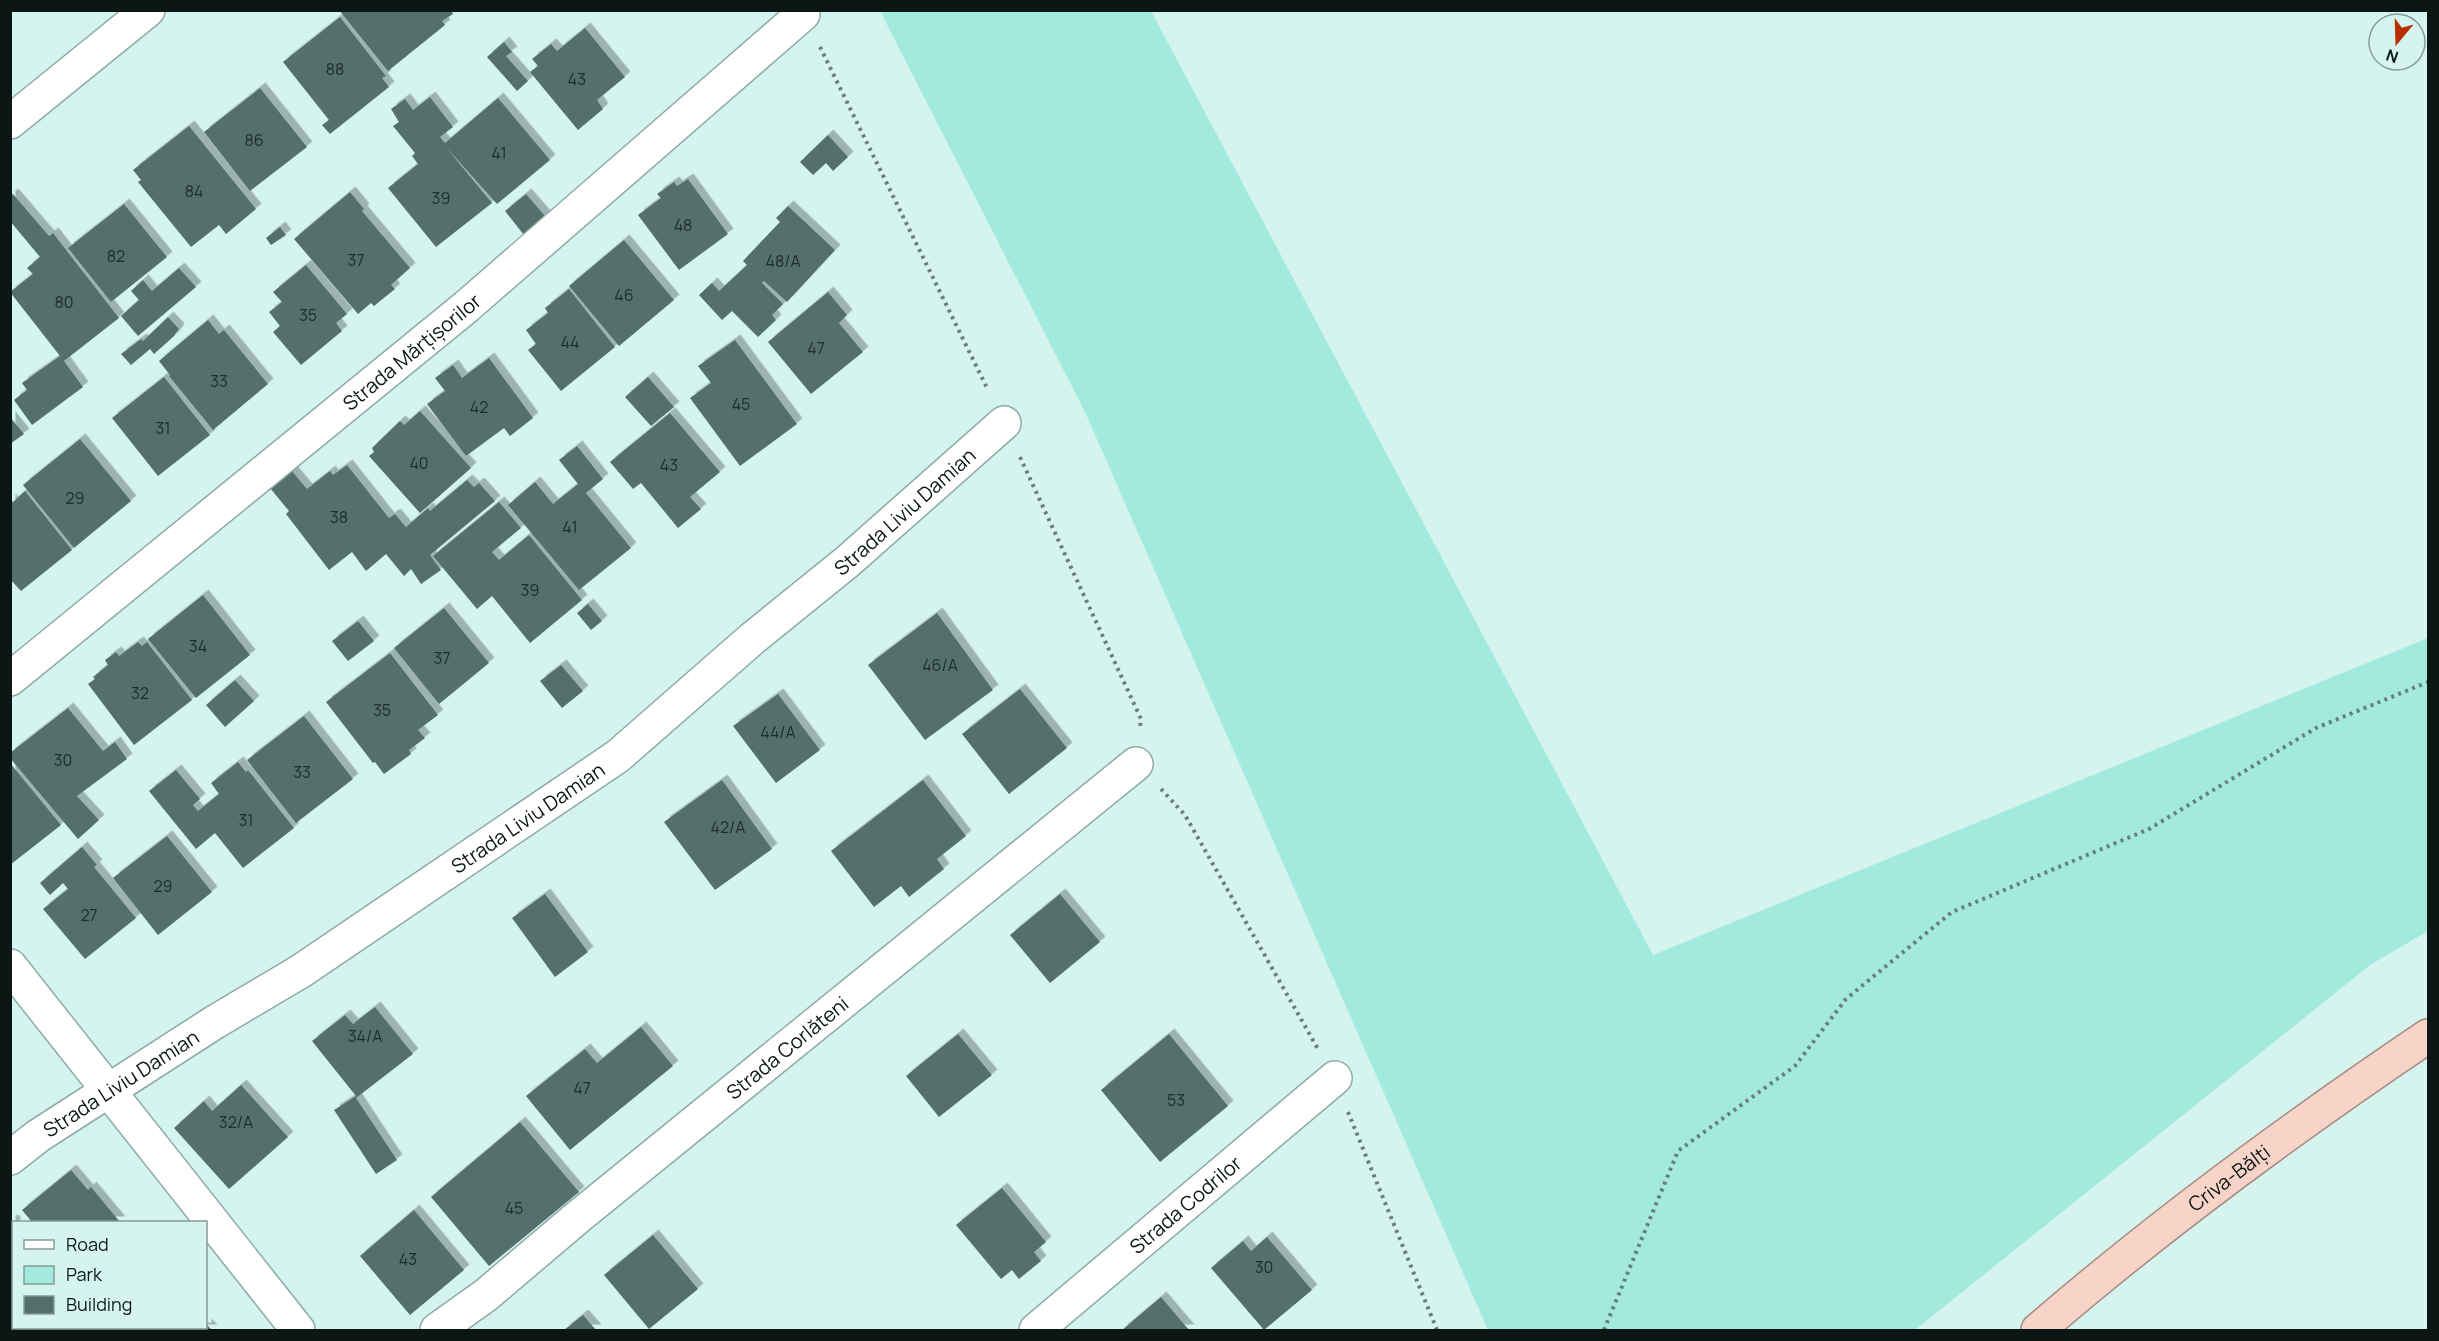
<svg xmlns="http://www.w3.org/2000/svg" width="2439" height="1341" font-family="Manrope,sans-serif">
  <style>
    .green { fill: #a2eade }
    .building { fill: #536f6a; filter: url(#shadow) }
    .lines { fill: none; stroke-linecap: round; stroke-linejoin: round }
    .minor-casing { stroke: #8daba6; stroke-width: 36 }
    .trunk-casing { stroke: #a48a81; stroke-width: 36 }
    .path { stroke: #6a7e7a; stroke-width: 4; stroke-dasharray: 3 4.5; stroke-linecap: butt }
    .minor { stroke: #fff; stroke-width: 33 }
    .trunk { stroke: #f8d3c8; stroke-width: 33 }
    .labels { text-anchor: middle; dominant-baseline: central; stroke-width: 5; stroke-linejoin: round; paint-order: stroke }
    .number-label { font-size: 16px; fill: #1e2d2a }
    .street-label { font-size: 20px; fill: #0c1715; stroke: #d5f4ee }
  </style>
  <defs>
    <filter id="shadow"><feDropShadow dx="5.5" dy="-5.5" stdDeviation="0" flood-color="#0004"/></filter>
  </defs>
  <rect width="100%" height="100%" fill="#d5f4ee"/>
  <path class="green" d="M880 11H1151L1653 955 2428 638V931L2370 965 1915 1330H1488L1085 412Z"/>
  <path class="building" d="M339 10H451L453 14 442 21 445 25 388 71Z
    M340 17 386 76 382 78 389 87 330 134 322 125 329 120 283 62Z
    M585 28 625 77 597 100 603 109 578 130 530 72 538 66 532 59 551 44 557 51Z
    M504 42 512 52 506 56 528 81 517 91 487 57Z
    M260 88 307 147 250 191 204 132Z
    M430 97 453 127 440 137 445 143 498 98 550 160 497 204 445 146 492 203 436 247 388 188 418 164 412 156 415 153 393 126 399 122 391 109 405 99 413 110Z
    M189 126 256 209 226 234 219 225 191 247 138 182 141 180 133 170Z
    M828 135 848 157 833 171 826 163 813 175 800 162Z
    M688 179 728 234 679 270 638 215 661 198 657 194 674 182 677 186Z
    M350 192 364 209 362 211 410 268 391 285 395 289 374 306 371 303 358 314 294 239Z
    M13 194 49 236 53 233 119 318 64 361 83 387 32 425 14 400 27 390 22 383 60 356 10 292 33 274 27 268 40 257 10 221V196Z
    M526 194 546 217 524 235 505 211Z
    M124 204 167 257 111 302 68 248Z
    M788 206 835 250 787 302 764 281 762 283 783 304 772 315 776 320 758 337 732 311 722 320 699 295 712 283 719 291 747 265 743 261 780 222 776 218Z
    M280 227 286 235 271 245 266 238Z
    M624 240 674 300 619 346 569 286Z
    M306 265 347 314 336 323 342 331 301 365 273 332 280 326 269 312 282 302 273 292Z
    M179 268 196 287 138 336 121 316 139 300 131 291 143 280 152 291Z
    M569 289 615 347 561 391 528 350 536 344 526 330 548 313 545 308Z
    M828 292 847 315 839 323 863 352 811 394 768 342Z
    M168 317 179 329 174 336 154 354 150 349 131 365 121 354 141 339 143 341Z
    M208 320 219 334 224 330 268 384 213 430 169 376 170 375 159 361Z
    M735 340 797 424 740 466 690 398 711 383 698 366Z
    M489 358 533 418 510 436 504 428 466 456 427 404 445 391 435 378 453 365 462 378Z
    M164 377 210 435 158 476 112 418Z
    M648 377 674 407 651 426 625 397Z
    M420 411 471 468 420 513 369 456 374 452 372 448 400 421 404 425Z
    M670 413 720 472 690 497 701 509 678 528 641 483 633 489 610 462Z
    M10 417 24 434 10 444Z
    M80 439 131 501 74 548 23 485Z
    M577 446 603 479 586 493 631 548 579 590 508 505 535 482 553 504 578 484 559 460Z
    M347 465 389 518 395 514 406 527 428 508 430 511 467 480 474 487 479 483 495 501 430 555 441 570 421 584 411 569 404 576 386 554 366 571 352 552 329 570 286 514 289 511 270 488 291 470 307 489 330 471 333 475Z
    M25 491 72 550 21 591 10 579V499L13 502Z
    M499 502 521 528 492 552 499 560 529 535 582 600 530 643 492 596 477 609 433 556Z
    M203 595 250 655 196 698 148 639Z
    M588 604 602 621 591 630 577 613Z
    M444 608 489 663 439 704 394 648Z
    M937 613 993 690 925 740 868 665Z
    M358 621 374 641 348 661 332 641Z
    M138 642 142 646 147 642 192 700 134 745 88 684 95 679 93 677 108 665 105 660 116 652 119 656Z
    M390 653 438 715 418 730 425 738 409 750 411 754 384 774 375 762 373 763 326 702Z
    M561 665 583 691 562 708 540 681Z
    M235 680 254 701 225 727 206 705Z
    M1020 689 1067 748 1009 794 962 734Z
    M778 694 820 750 776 783 733 726Z
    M68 708 103 751 115 742 127 759 77 796 99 820 78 839 10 758V753Z
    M304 716 353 779 296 823 247 760Z
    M238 762 246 772 248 770 294 828 243 868 215 833 196 849 149 791 176 770 200 799 193 805 198 811 219 794 211 783Z
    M10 763 61 825 10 865Z
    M722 780 772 849 715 890 664 822Z
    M923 780 966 836 937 859 944 869 909 897 901 886 874 907 831 851Z
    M167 836 212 892 158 935 113 878Z
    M82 847 97 865 94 867 136 918 85 959 43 909 68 889 63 883 50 895 40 883Z
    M545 894 588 952 555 977 512 918Z
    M1060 894 1100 942 1050 983 1010 935Z
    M375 1007 413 1054 356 1098 397 1160 376 1174 334 1110 356 1096 312 1041 345 1015 353 1024Z
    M641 1027 673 1066 570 1150 526 1096 585 1049 597 1063Z
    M958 1034 992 1075 939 1117 906 1076Z
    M1169 1034 1228 1106 1160 1162 1101 1090Z
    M241 1085 288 1137 229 1189 174 1128 204 1101 212 1111Z
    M520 1122 579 1192 489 1266 431 1197Z
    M71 1170 88 1190 91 1187 120 1222H32L22 1210Z
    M1002 1188 1046 1242 1034 1252 1041 1261 1019 1279 1012 1270 1001 1279 956 1225Z
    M414 1210 464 1270 410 1315 360 1256Z
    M12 1220 15 1222 14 1294 10 1296V1221Z
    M653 1235 698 1289 649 1329 604 1275Z
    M1267 1237 1312 1290 1264 1330 1211 1268 1243 1241 1251 1251Z
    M1161 1297 1189 1330H1122Z
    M583 1315 596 1330H564Z
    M206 1324 212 1330H164L167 1328H206Z"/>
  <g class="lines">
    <g class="minor-casing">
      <g id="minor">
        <path d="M10 122 148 10"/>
        <path id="s1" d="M10 679 466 307 803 14"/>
        <path d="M10 966 298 1330"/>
        <path id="s2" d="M10 1158 38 1136 215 1022 301 971 618 756 753 638 847 562 1004 423"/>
        <path id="s3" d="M437 1330 486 1295 578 1217 1136 764"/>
        <path id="s4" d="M1036 1330 1335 1078"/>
      </g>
    </g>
    <g class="trunk-casing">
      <g id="trunk">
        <path id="s5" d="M2038 1330C2161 1224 2293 1127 2428 1036"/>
      </g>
    </g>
    <path class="path" d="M820 47 988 390
      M1020 457 1141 719 1140 728
      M1161 789 1185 815 1318 1049
      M1348 1112 1437 1330
      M1604 1330 1678 1151 1795 1066 1846 999 1952 912 2149 829 2316 728 2428 682"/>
    <use href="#minor" class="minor"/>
    <use href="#trunk" class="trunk"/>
  </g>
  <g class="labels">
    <g class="number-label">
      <text x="335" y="69">88</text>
      <text x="577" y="79">43</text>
      <text x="254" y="140">86</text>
      <text x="499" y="153">41</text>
      <text x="194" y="191">84</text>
      <text x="441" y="198">39</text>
      <text x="683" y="225">48</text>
      <text x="116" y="256">82</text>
      <text x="356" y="260">37</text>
      <text x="783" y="261">48/A</text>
      <text x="624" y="295">46</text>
      <text x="64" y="302">80</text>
      <text x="308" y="315">35</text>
      <text x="570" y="342">44</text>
      <text x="816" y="348">47</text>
      <text x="219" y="381">33</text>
      <text x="741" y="404">45</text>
      <text x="479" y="407">42</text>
      <text x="163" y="428">31</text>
      <text x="419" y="463">40</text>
      <text x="669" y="465">43</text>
      <text x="75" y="498">29</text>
      <text x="339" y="517">38</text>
      <text x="570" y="527">41</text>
      <text x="530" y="590">39</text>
      <text x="198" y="646">34</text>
      <text x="442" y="658">37</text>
      <text x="940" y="665">46/A</text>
      <text x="140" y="693">32</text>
      <text x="382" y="710">35</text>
      <text x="778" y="732">44/A</text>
      <text x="63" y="760">30</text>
      <text x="302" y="772">33</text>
      <text x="246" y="820">31</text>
      <text x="728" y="827">42/A</text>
      <text x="163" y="886">29</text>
      <text x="89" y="915">27</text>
      <text x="365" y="1036">34/A</text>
      <text x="582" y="1088">47</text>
      <text x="1176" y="1100">53</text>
      <text x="236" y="1122">32/A</text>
      <text x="514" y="1208">45</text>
      <text x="408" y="1259">43</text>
      <text x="1264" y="1267">30</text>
    </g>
    <g class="street-label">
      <text stroke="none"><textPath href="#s1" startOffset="518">Strada Mărțișorilor</textPath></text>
      <text stroke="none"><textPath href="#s2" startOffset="1106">Strada Liviu Damian</textPath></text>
      <text stroke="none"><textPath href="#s2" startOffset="620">Strada Liviu Damian</textPath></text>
      <text stroke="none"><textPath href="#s3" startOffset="450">Strada Corlăteni</textPath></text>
      <text stroke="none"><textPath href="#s2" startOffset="134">Strada Liviu Damian</textPath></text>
      <text stroke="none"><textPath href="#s5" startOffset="244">Criva-Bălți</textPath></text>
      <text stroke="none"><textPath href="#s4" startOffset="195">Strada Codrilor</textPath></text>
    </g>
  </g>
  <rect width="2439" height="1341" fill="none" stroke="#0c1715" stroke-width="24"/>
  <rect x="12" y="1221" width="195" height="108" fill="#d5f4ee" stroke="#859c97" stroke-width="1.5"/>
  <rect x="24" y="1240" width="30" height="9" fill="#ffffff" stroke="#859c97" stroke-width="1.5"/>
  <text x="66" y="1251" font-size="18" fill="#0c1715">Road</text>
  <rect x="24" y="1266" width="30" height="18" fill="#a2eade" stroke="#859c97" stroke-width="1.5"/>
  <text x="66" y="1281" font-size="18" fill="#0c1715">Park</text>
  <rect x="24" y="1296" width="30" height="18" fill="#536f6a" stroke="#859c97" stroke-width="1.5"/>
  <text x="66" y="1311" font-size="18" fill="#0c1715">Building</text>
  <g transform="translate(2397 42) rotate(199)"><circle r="28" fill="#d5f4ee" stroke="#859c97" stroke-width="1.5"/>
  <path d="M0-4.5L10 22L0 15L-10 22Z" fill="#b93000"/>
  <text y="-9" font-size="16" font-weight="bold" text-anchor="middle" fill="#0c1715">N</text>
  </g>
</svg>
